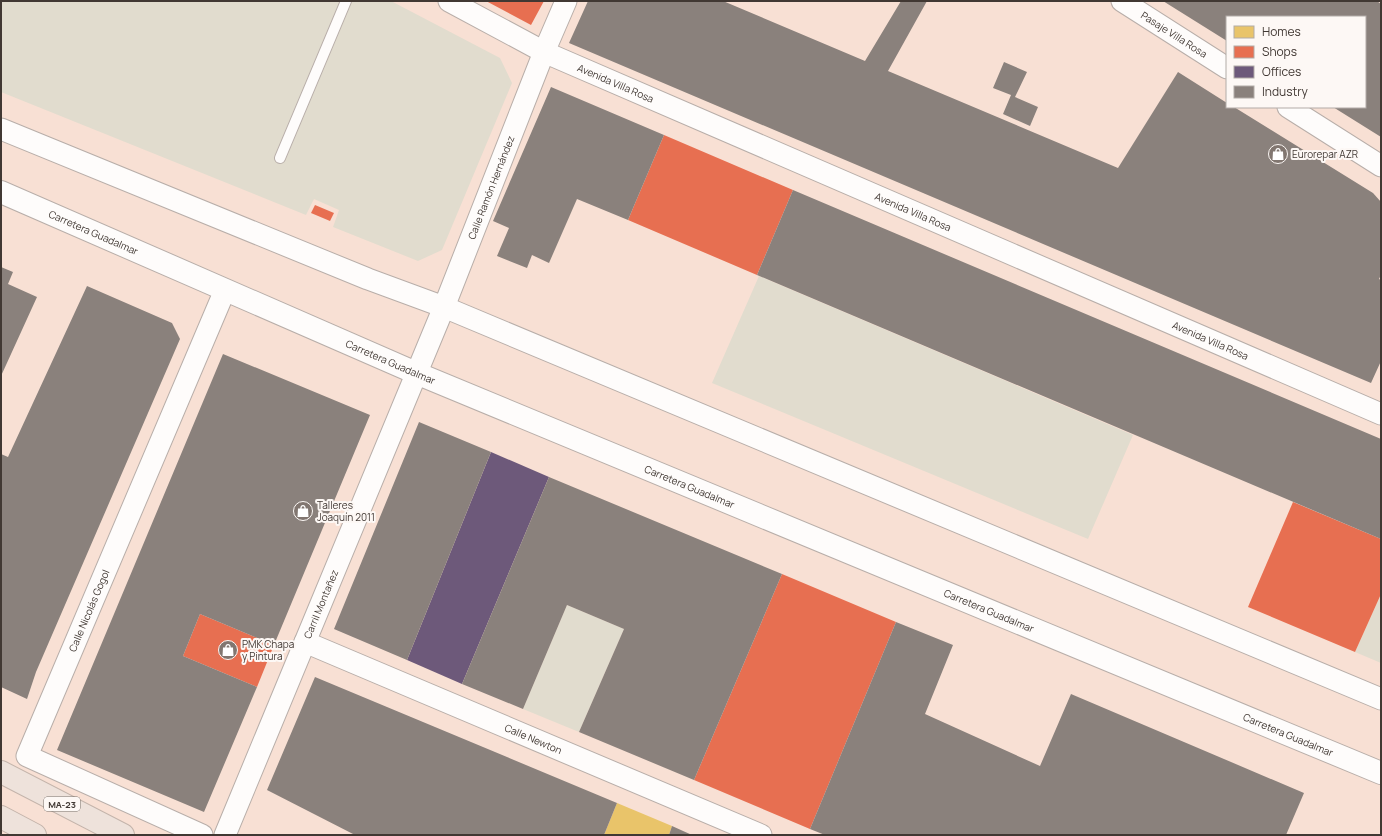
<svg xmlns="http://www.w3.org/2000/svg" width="1382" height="836" font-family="Manrope,sans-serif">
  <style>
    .built { fill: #f8e0d4; fill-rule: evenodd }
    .green { fill: #e1dcce }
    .homes { fill: #e9c46a }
    .shops { fill: #e76f51 }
    .offices { fill: #6d597a }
    .industry { fill: #8a817c }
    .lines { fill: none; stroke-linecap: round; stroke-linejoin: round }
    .lane-casing { stroke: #b8aea9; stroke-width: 12 }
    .street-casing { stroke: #b8aea9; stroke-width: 23 }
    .secondary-casing { stroke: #b8aea9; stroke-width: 24 }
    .highway-casing { stroke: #c4b4ab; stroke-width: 24 }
    .lane { stroke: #fefcfb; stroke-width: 10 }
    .street { stroke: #fefcfb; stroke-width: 21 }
    .secondary { stroke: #fefcfb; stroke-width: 22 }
    .highway { stroke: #eee2db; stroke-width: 22 }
    .labels { text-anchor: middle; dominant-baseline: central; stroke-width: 4; stroke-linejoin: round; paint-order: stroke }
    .shield { fill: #fdf8f5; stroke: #79726d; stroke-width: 1 }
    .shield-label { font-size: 9px; font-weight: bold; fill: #413833 }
    .street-label { font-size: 10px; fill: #413833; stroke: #fdf8f5 }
    .poi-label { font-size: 10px; fill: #413833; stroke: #fdf8f5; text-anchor: start }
  </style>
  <rect width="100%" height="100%" fill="#f7e9e2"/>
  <path class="built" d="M1 1H1381V835H1ZM1227 17H1365V107H1227Z"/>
  <path class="green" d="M1 1H391L500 58 512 83 442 250 418 261 333 227 339 210 314 199 306 215 1 92Z
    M759 276 1133 435 1088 539 712 383Z
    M1381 594V663L1355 652Z
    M567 605 624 629 579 732 523 709Z"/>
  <path class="homes" d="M617 803 672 826 669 835H604Z"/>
  <path class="shops" d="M486 1H544L531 25Z
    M664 135 793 190 757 275 628 220Z
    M315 205 334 213 330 221 311 213Z
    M1293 502 1381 539V594L1355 652 1248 607Z
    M782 574 896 622 810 829 694 780Z
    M200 614 274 645 257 687 183 656Z"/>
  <path class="offices" d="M491 452 549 477 462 684 407 660Z"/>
  <path class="industry" d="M588 1H723L865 61 901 1H927L888 71 1118 168 1178 72 1227 103V107H1234L1373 193 1381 202V275L1379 279 1381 280V361L1371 383 569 43Z
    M1163 1H1377L1381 4V137L1333 107H1365V17H1227V41Z
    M1004 62 1027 72 1015 97 1038 107 1030 126 1003 114 1011 95 993 88Z
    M551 87 664 135 628 220 577 199 549 263 532 255 527 268 497 256 509 228 493 221Z
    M793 190 1381 439V539L757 275Z
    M1 267 13 272 8 284 37 297 1 376Z
    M87 286 172 323 180 339 36 672 27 699 1 687V454L8 457Z
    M223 354 370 415 274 645 200 614 183 656 257 687 204 812 57 750Z
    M419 422 491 452 407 660 334 629Z
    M549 477 782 574 694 780 579 732 624 629 567 605 523 709 462 684Z
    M896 622 953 645 925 714 1040 766 1071 694 1304 793 1286 835H825L810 829Z
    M315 677 617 803 604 835H355L267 790Z
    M672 826 692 835H669Z"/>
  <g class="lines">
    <g class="lane-casing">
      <path id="lane" d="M280 158 346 1"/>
    </g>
    <g class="street-casing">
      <g id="street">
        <path id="s1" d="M449 1 544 52 1381 414"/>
        <path id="s2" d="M1122 1 1227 68"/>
        <path d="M1288 107 1381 166"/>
        <path d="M1 129 368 279 444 307 1381 699"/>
        <path id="s3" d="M305 642 761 835"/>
        <path id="s4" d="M202 835 27 756 225 290"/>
        <path id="s5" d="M225 835 444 307 544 52 566 1"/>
      </g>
    </g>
    <g class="secondary-casing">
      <g id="secondary">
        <path id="s6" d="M1 192 416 373 1381 773"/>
      </g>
    </g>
    <g class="highway-casing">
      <path id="highway" d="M1 772 123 835
        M1 817 35 835"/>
    </g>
    <use href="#lane" class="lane"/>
    <use href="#street" class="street"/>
    <use href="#secondary" class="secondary"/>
    <use href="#highway" class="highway"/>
  </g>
  <defs>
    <g id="shop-disc" transform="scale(1)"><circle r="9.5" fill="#817670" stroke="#fdf8f5"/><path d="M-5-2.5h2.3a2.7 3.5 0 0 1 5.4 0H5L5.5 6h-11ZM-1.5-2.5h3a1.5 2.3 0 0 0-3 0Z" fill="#fff"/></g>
  </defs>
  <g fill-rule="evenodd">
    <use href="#shop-disc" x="1278" y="154"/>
    <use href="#shop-disc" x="303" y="511"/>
    <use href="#shop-disc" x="228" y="650"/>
  </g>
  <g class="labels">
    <rect class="shield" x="44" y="797" width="36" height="14" rx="3"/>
    <g class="shield-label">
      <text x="62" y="804">MA-23</text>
    </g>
    <g class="street-label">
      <text stroke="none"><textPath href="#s2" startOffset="62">Pasaje Villa Rosa</textPath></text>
      <text stroke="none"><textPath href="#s1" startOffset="186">Avenida Villa Rosa</textPath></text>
      <text stroke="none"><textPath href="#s5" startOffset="700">Calle Ramón Hernández</textPath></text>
      <text stroke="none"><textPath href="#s1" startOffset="510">Avenida Villa Rosa</textPath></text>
      <text stroke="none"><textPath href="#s6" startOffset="101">Carretera Guadalmar</textPath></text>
      <text stroke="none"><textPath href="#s1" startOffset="834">Avenida Villa Rosa</textPath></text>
      <text stroke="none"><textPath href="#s6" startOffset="425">Carretera Guadalmar</textPath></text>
      <text stroke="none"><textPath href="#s6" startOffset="749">Carretera Guadalmar</textPath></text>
      <text stroke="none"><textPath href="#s5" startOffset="250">Carril Montañez</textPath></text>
      <text stroke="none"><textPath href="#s4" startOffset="350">Calle Nicolás Gogol</textPath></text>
      <text stroke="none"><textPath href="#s6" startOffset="1073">Carretera Guadalmar</textPath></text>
      <text stroke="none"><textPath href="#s6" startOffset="1397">Carretera Guadalmar</textPath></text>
      <text stroke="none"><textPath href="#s3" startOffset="248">Calle Newton</textPath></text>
    </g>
    <g class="poi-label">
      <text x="1292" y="154">Eurorepar AZR</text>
      <text x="317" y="505">Talleres<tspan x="317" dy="12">Joaquín 2011</tspan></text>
      <text x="242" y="644">PMK Chapa<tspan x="242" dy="12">y Pintura</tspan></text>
    </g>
  </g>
  <rect width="1382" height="836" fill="none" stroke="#413833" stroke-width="4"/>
  <rect x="1226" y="16" width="140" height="92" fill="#fdf8f5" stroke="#b2aba7"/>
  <rect x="1234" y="26" width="20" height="12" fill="#e9c46a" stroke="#b2aba7"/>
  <text x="1262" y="36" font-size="12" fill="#413833">Homes</text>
  <rect x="1234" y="46" width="20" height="12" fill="#e76f51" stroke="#b2aba7"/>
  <text x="1262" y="56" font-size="12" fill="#413833">Shops</text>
  <rect x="1234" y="66" width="20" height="12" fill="#6d597a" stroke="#b2aba7"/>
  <text x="1262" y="76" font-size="12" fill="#413833">Offices</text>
  <rect x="1234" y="86" width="20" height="12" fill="#8a817c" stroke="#b2aba7"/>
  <text x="1262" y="96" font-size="12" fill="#413833">Industry</text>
</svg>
